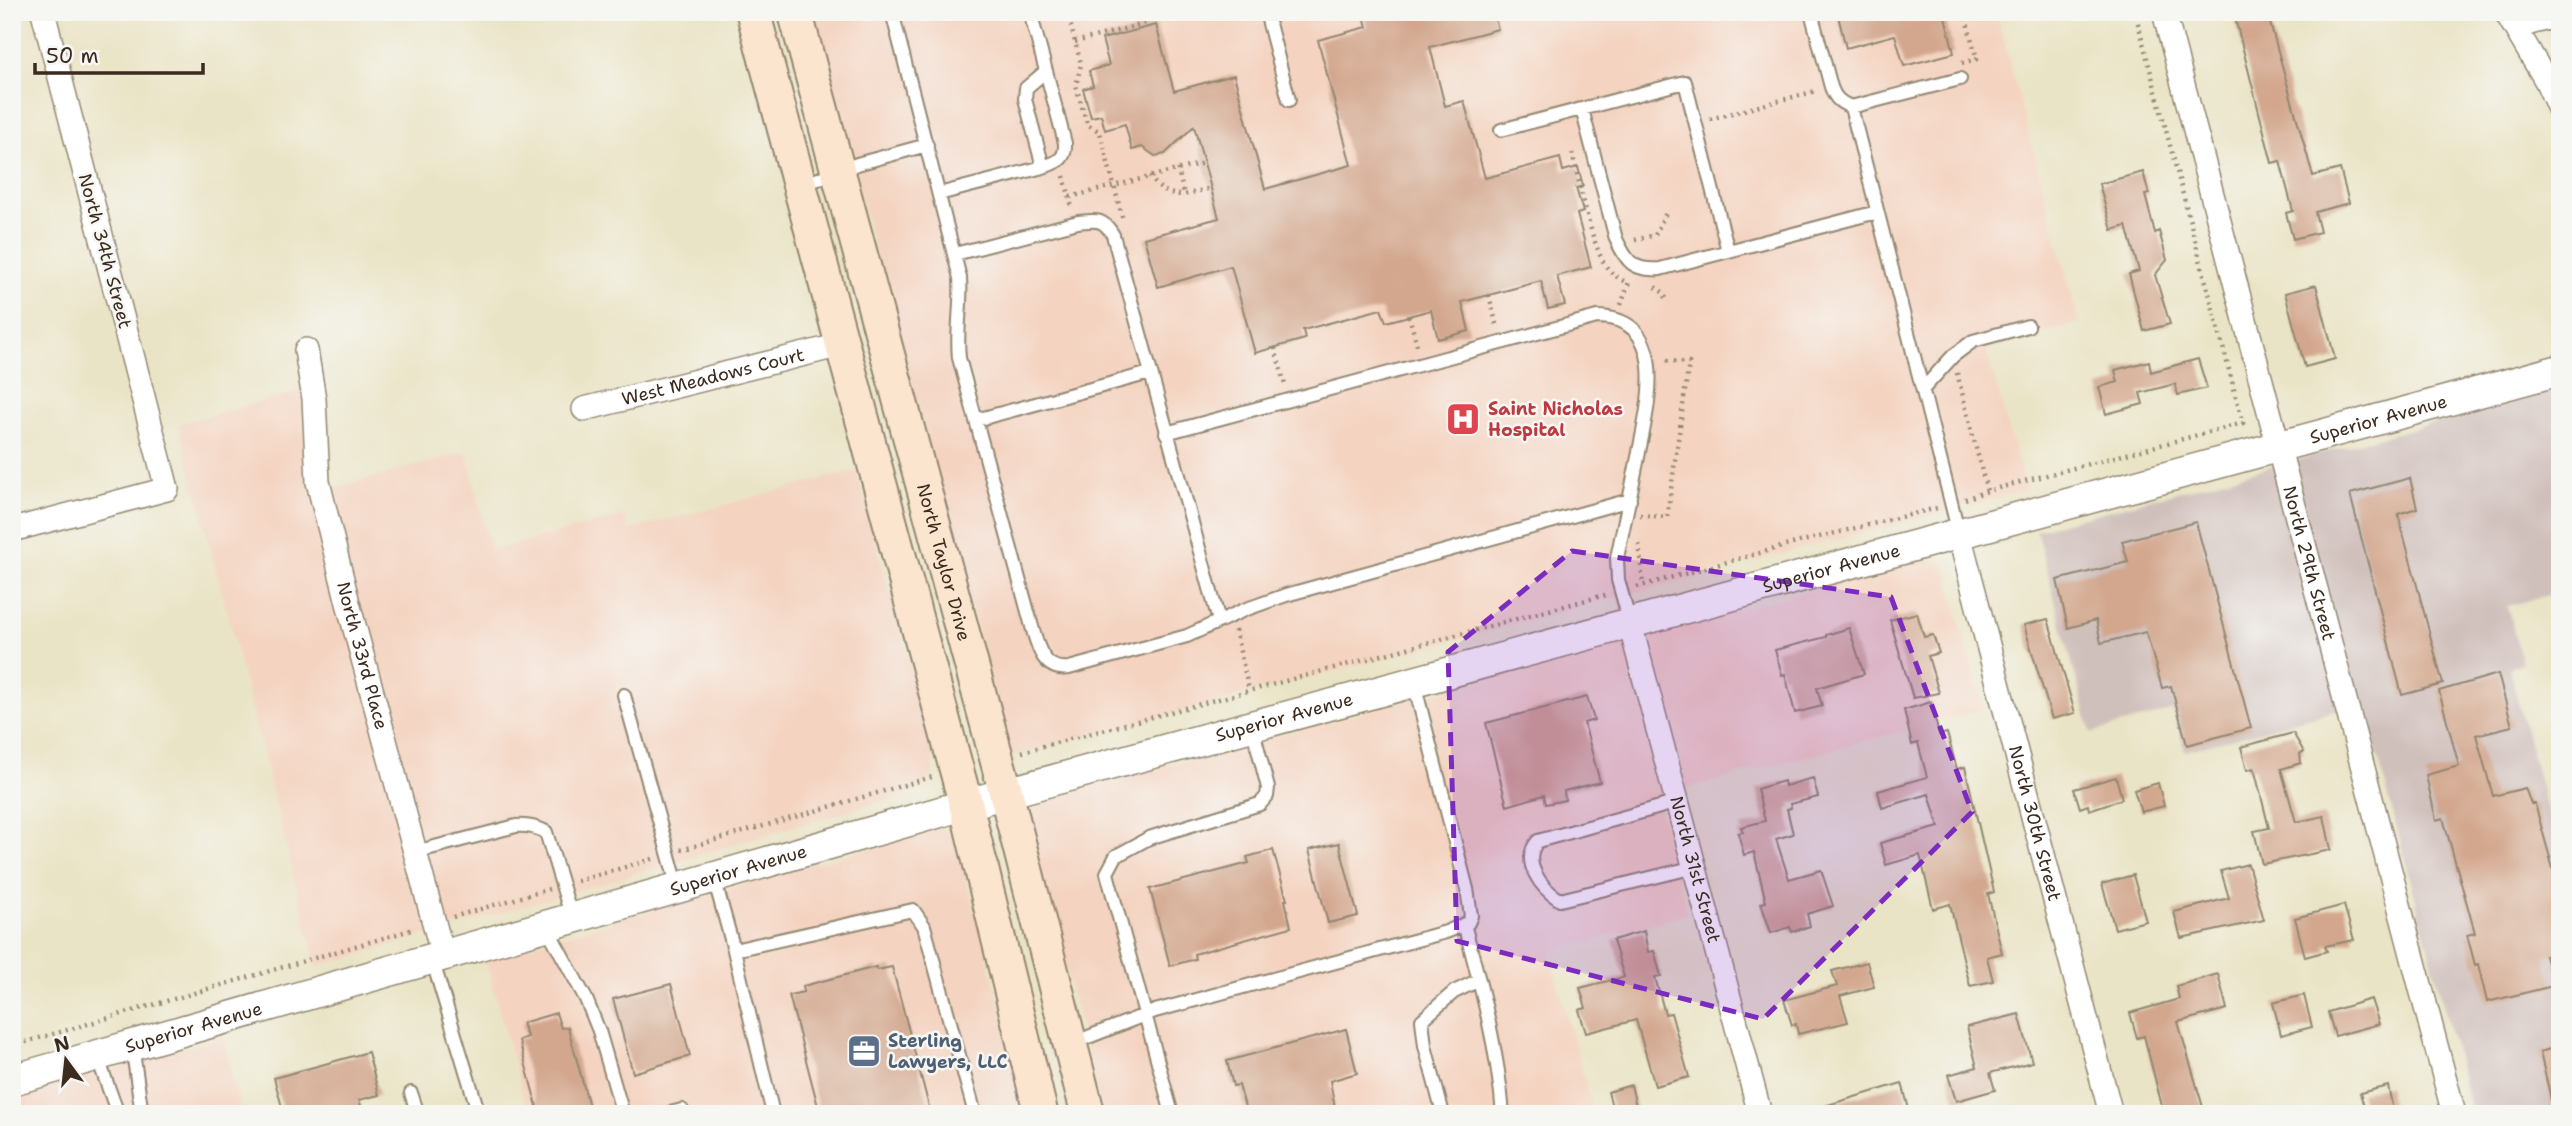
<svg xmlns="http://www.w3.org/2000/svg" width="2572" height="1126" font-family="'Shantell Sans',sans-serif">
  <style>
    .built { fill: #f4d3c0 }
    .industrial { fill: #d0c0bc }
    .building { fill: #d3a78e }
    .lines { fill: none; stroke-linecap: round; stroke-linejoin: round }
    .service-casing { stroke: #928772; stroke-width: 16 }
    .minor-casing { stroke: #928772; stroke-width: 26 }
    .tertiary-casing { stroke: #928772; stroke-width: 33 }
    .secondary-casing { stroke: #928772; stroke-width: 37 }
    .path { stroke: #928772; stroke-width: 4.5; stroke-dasharray: 2 5; stroke-linecap: butt }
    .service { stroke: #fff; stroke-width: 12 }
    .minor { stroke: #fff; stroke-width: 23 }
    .tertiary { stroke: #fff; stroke-width: 30 }
    .secondary { stroke: #fce5cf; stroke-width: 33 }
    .marked { fill: #7b2cbf; fill-opacity: 0.2; stroke: #7b2cbf; stroke-width: 5; stroke-dasharray: 14 9; stroke-linejoin: round }
    .labels { text-anchor: middle; dominant-baseline: central; stroke-width: 5; stroke-linejoin: round; paint-order: stroke }
    .street-label { font-size: 18px; fill: #3b2a1e; stroke: #f6f6f2 }
    .health-label { font-size: 18px; font-weight: bold; fill: #be3a42; stroke: #f6f6f2; text-anchor: start }
    .service-label { font-size: 18px; font-weight: bold; fill: #4e5e75; stroke: #f6f6f2; text-anchor: start }
  </style>
  <rect width="100%" height="100%" fill="#f6f6f2"/>
  <filter id="ink" filterUnits="userSpaceOnUse"><feTurbulence type="fractalNoise" baseFrequency=".0143" numOctaves="2"/><feDisplacementMap in="SourceGraphic" scale="14" xChannelSelector="R" yChannelSelector="G"/><feConvolveMatrix kernelMatrix="1 2 1 2 8 2 1 2 1" color-interpolation-filters="sRGB"/></filter>
  <filter id="wash" filterUnits="userSpaceOnUse"><feTurbulence type="fractalNoise" baseFrequency=".00686" numOctaves="4" result="noise"/><feDisplacementMap in="SourceGraphic" scale="28" xChannelSelector="R" yChannelSelector="G"/><feGaussianBlur stdDeviation="1.57" result="paint"/><feColorMatrix in="noise" values="0 0 0 0 0 0 0 0 0 0 0 0 0 0 0 0 0 1.4 0 .05"/><feComposite in="paint" operator="in"/></filter>
  <g filter="url(#wash)">
    <rect width="100%" height="100%" fill="#eae4c6"/>
    <path class="built" d="M811 12H1996L2079 323 1986 349 2026 490 1011 756Z
      M301 391 309 495 466 452 491 551 624 516 629 530 857 470 932 749 933 773 929 782 909 793 317 967 179 424Z
      M1930 558 1942 562 1946 569 1983 710 1657 796 1687 914 1549 952 1594 1114H1103L1028 822 1030 812 1039 801Z
      M938 828 946 830 956 840 1029 1114H528L485 959Z
      M222 1037 242 1114H12V1099Z"/>
    <path class="industrial" d="M2560 389V592L2507 606 2522 663 2509 668 2560 858V1114H2472L2364 703 2185 751 2173 710 2091 733 2036 530Z"/>
    <g id="blocks">
      <path class="building" d="M1363 12H1401L1403 17 1421 12H1493L1498 29 1430 47 1445 106 1464 101 1485 178 1560 158 1563 171 1578 167 1583 186 1576 188 1583 212 1577 214 1591 267 1557 276 1565 305 1548 309 1541 281 1489 295 1462 302 1469 331 1438 339 1431 310 1386 322 1381 309 1303 330 1305 339 1255 353 1231 266 1158 287 1144 238 1219 218 1194 126 1165 154 1155 156 1142 147 1132 150 1125 124 1105 130 1101 115 1091 117 1083 89 1093 86 1089 71 1109 65 1102 39 1156 25 1174 91 1234 75 1265 189 1351 165 1318 40 1367 27Z
        M1837 12H1944L1954 53 1904 66 1895 35 1846 48Z
        M2257 12H2267L2313 176 2340 169 2349 203 2315 212 2320 232 2293 239 2286 213 2293 211 2280 161 2272 163 2235 18Z
        M2143 172 2149 194 2145 195 2155 233 2159 231 2167 260 2155 275 2170 324 2144 331 2129 274 2139 271 2126 226 2112 230 2099 184Z
        M2316 285 2335 359 2305 367 2285 293Z
        M2198 359 2207 388 2178 395 2175 384 2140 393 2143 404 2106 414 2099 387 2118 382 2115 370 2149 361 2151 372Z
        M2410 478 2417 508 2398 514 2443 684 2402 695 2350 494Z
        M2196 522 2251 728 2187 745 2171 686 2162 688 2146 632 2101 643 2096 620 2068 628 2057 580 2128 562 2122 541Z
        M1917 613 1924 637 1933 635 1939 653 1928 656 1939 693 1913 698 1890 620Z
        M2048 619 2075 713 2052 719 2024 625Z
        M1849 628 1864 674 1817 688 1822 706 1795 713 1785 674 1782 675 1775 650 1826 637V635Z
        M2498 674 2512 726 2476 735 2493 796 2525 788 2531 804H2535L2560 894V952L2545 956 2553 986 2487 1002 2478 964 2475 965 2467 935 2475 933 2443 818 2436 820 2426 775 2459 766 2439 691Z
        M1587 697 1594 720 1584 723 1600 782 1564 791 1565 800 1546 804 1544 795 1507 806 1486 723Z
        M1931 702 1939 735 1947 733 1957 769 1965 767 1994 892 1988 894 2002 953 1987 957 1993 981 1970 986 1950 904 1933 909 1920 855 1886 865 1880 843 1939 827 1929 794 1882 808 1878 791 1927 777 1918 743 1912 745 1904 710Z
        M2293 733 2304 752 2300 753 2301 763 2281 769 2296 822 2324 816 2331 850 2262 864 2254 831 2269 828 2254 768 2247 770 2241 747Z
        M2116 777 2122 799 2089 810 2088 805 2080 808 2074 789Z
        M1813 778 1818 797 1790 804 1791 808 1787 809 1793 834 1776 839 1789 879 1821 870 1833 906 1807 914 1810 926 1792 932 1790 927 1771 933 1761 903 1766 902 1754 852 1744 855 1738 833 1743 832 1741 827 1765 821 1757 789 1784 781 1785 786Z
        M2158 783 2164 806 2141 812 2134 790Z
        M1339 843 1358 916 1328 923 1309 850Z
        M1273 850 1287 900H1285L1291 927 1194 954 1195 959 1170 966 1150 889 1249 863 1247 857Z
        M2248 864 2264 920 2181 938 2174 912 2229 898 2221 871Z
        M2133 875 2146 921 2115 929 2102 884Z
        M2344 905 2354 940 2325 946 2327 951 2305 957 2295 918Z
        M1644 931 1648 952 1654 951 1661 976 1655 977 1665 1014 1671 1013 1689 1077 1655 1086 1636 1020 1586 1033 1579 1010 1586 1008 1580 988 1624 977 1613 940Z
        M1867 962 1874 987 1840 996 1848 1022 1798 1034 1796 1024 1792 1025 1784 1000 1837 986 1832 971Z
        M876 967 877 970 892 967 931 1114H820L789 995 804 992 803 986Z
        M2218 974 2227 1009 2178 1022 2205 1114H2164L2144 1036 2137 1038 2130 1013 2179 999 2176 986Z
        M671 984 690 1056 633 1073 613 999Z
        M2304 995 2312 1027 2281 1035 2273 1003Z
        M2371 999 2379 1024 2335 1036 2328 1012Z
        M556 1013 561 1028 568 1027 589 1106 564 1114H539L519 1040 527 1037 522 1023Z
        M2019 1014 2032 1062 1990 1073 1995 1090 1956 1101 1948 1075 1977 1067 1967 1027Z
        M1346 1029 1357 1073 1330 1081 1336 1114H1247L1239 1085 1233 1086 1227 1061Z
        M2560 1046V1104H2552L2540 1052Z
        M368 1052 379 1095 359 1100 364 1114H284L274 1078Z
        M1902 1083 1909 1109 1894 1114H1815L1814 1109Z
        M1631 1085 1638 1114H1614L1608 1092Z
        M2388 1086 2394 1114H2366L2360 1093Z"/>
    </g>
  </g>
  <g filter="url(#ink)">
    <use href="#blocks" fill-opacity="0" stroke="#928772" stroke-width="2"/>
    <g class="lines">
      <g class="service-casing">
        <path id="service" d="M892 12 960 278C962 305 956 331 959 358L1031 623C1037 644 1042 672 1069 668L1187 636 1244 610 1286 595 1630 500
          M1266 12 1289 100
          M1811 12 1831 87C1835 98 1839 102 1851 107L1960 79
          M1851 107 1959 534
          M1582 109 1616 239C1627 262 1633 271 1660 269L1877 212
          M1501 130 1685 82 1728 251
          M1043 167C1057 162 1066 160 1065 143L1046 71
          M800 186 857 164 927 145
          M939 194 1043 167 1025 99 1026 88 1046 71 1030 12
          M955 254 1078 222C1096 220 1103 218 1113 235L1219 621
          M1923 389 1953 356 1973 341 2028 326
          M976 420 1150 373
          M1166 433 1597 317C1671 318 1648 406 1639 452 1632 488 1624 523 1617 558L1618 580 1630 623
          M624 695 678 888
          M1678 802 1538 841C1520 861 1541 888 1560 900L1695 867
          M415 852 516 826C528 825 536 827 546 832L572 918
          M714 878 734 950 773 1114
          M1464 924C1481 986 1498 1050 1503 1114
          M546 926 586 999 599 1031 623 1114
          M734 950 913 910 924 926 975 1114
          M432 959 479 1114
          M1073 1043 1155 1011 1446 932 1468 923 1471 916 1467 889 1414 683
          M132 1045 142 1114
          M97 1056 118 1114
          M411 1093 418 1114
          M666 1114 682 1110
          M1172 1114 1107 873 1116 856 1149 838 1260 804 1267 796 1268 788 1252 726
          M1443 1114 1425 1046 1422 1020 1454 992 1479 980"/>
      </g>
      <g class="minor-casing">
        <g id="minor">
          <path id="s1" d="M2164 12 2454 1114"/>
          <path d="M2506 12 2547 82 2560 111"/>
          <path d="M2515 27 2560 15"/>
          <path id="s2" d="M306 350 314 399 318 482 348 603 443 956"/>
          <path id="s3" d="M584 409 841 345"/>
          <path d="M12 530 167 489 43 12"/>
          <path id="s4" d="M1959 534 2111 1114"/>
          <path id="s5" d="M1630 624 1760 1114"/>
        </g>
      </g>
      <g class="tertiary-casing">
        <g id="tertiary">
          <path id="s6" d="M12 1080 1006 793 2560 370"/>
        </g>
      </g>
      <g class="secondary-casing">
        <g id="secondary">
          <path d="M753 12 966 805 1041 1114"/>
          <path id="s7" d="M795 12 1006 793 1088 1114"/>
        </g>
      </g>
      <path class="path" d="M1067 12 1081 64 1076 86 1087 124 1100 132 1123 220
        M1075 42 1143 24 1150 12
        M1962 63 1977 59 1964 12
        M1710 119 1816 91
        M1572 153C1580 182 1590 239 1604 263 1609 272 1616 277 1624 281
        M1178 169 1184 195 1211 188
        M1064 176 1072 208
        M1150 176C1158 190 1169 195 1184 195
        M1070 197 1204 163
        M1635 240 1655 235 1666 213
        M1655 287 1664 293 1666 299
        M1489 295 1497 327
        M1621 305 1629 282
        M1409 316 1418 349
        M1275 348 1285 385
        M1957 373 1987 491
        M1965 499 1987 491 2243 423 2135 12
        M1640 515 1667 517 1689 363 1664 360
        M1639 544 1643 585
        M1637 587 1803 541 1937 508
        M1235 630 1249 690
        M1022 752 1605 595
        M681 850 932 777
        M577 881 653 859
        M453 917 549 889
        M12 1046 414 929"/>
      <use href="#service" class="service"/>
      <use href="#minor" class="minor"/>
      <use href="#tertiary" class="tertiary"/>
      <use href="#secondary" class="secondary"/>
    </g>
  </g>
  <path class="marked" d="M1572 551 1891 597 1972 812 1763 1019 1457 941 1448 652Z"/>
  <defs>
    <g id="hospital-square" transform="scale(1.75)"><rect x="-9" y="-9" width="18" height="18" rx="4" fill="#e0444e" stroke="#f6f6f2"/><path d="M-5-5h3v3.5h4V-5h3V5h-3V1.5h-4V5h-3Z" fill="#fff"/></g>
    <g id="office-square" transform="scale(1.75)"><rect x="-9" y="-9" width="18" height="18" rx="4" fill="#5c6f8a" stroke="#f6f6f2"/><path d="M-6-3h4V-5.5h4V-3h4V5H-6ZM-1-4.5V-3h2v-1.5ZM-6 0V1H6V0Z" fill="#fff"/></g>
  </defs>
  <g fill-rule="evenodd">
    <use href="#hospital-square" x="1463" y="419"/>
    <use href="#office-square" x="864" y="1051"/>
  </g>
  <g class="labels">
    <g class="street-label">
      <text transform="translate(105 251) rotate(75)">North 34th Street</text>
      <text stroke="none"><textPath href="#s3" startOffset="133">West Meadows Court</textPath></text>
      <text stroke="none"><textPath href="#s6" startOffset="2457">Superior Avenue</textPath></text>
      <text stroke="none"><textPath href="#s7" startOffset="570">North Taylor Drive</textPath></text>
      <text stroke="none"><textPath href="#s1" startOffset="570">North 29th Street</textPath></text>
      <text stroke="none"><textPath href="#s6" startOffset="1890">Superior Avenue</textPath></text>
      <text stroke="none"><textPath href="#s2" startOffset="312">North 33rd Place</textPath></text>
      <text stroke="none"><textPath href="#s6" startOffset="1323">Superior Avenue</textPath></text>
      <text stroke="none"><textPath href="#s4" startOffset="299">North 30th Street</textPath></text>
      <text stroke="none"><textPath href="#s5" startOffset="254">North 31st Street</textPath></text>
      <text stroke="none"><textPath href="#s6" startOffset="756">Superior Avenue</textPath></text>
      <text stroke="none"><textPath href="#s6" startOffset="189">Superior Avenue</textPath></text>
    </g>
    <g class="health-label">
      <text x="1488" y="409">Saint Nicholas<tspan x="1488" dy="21">Hospital</tspan></text>
    </g>
    <g class="service-label">
      <text x="888" y="1041">Sterling<tspan x="888" dy="21">Lawyers, LLC</tspan></text>
    </g>
  </g>
  <rect width="2572" height="1126" fill="none" stroke="#f6f6f2" stroke-width="42"/>
  <g transform="translate(66 1060) rotate(345)" stroke="#f6f6f2" stroke-width="5" paint-order="stroke">
  <path d="M0-5L12 26L0 18L-12 26Z" fill="#3b2a1e"/>
  <text y="-10" font-size="19" font-weight="bold" text-anchor="middle" fill="#3b2a1e">N</text>
  </g>
  <path d="M35 63v10h168v-10" fill="none" stroke="#3b2a1e" stroke-width="3.5"/>
  <text x="46" y="63" font-size="21" fill="#3b2a1e" stroke="#f6f6f2" stroke-width="5" paint-order="stroke">50 m</text>
</svg>
